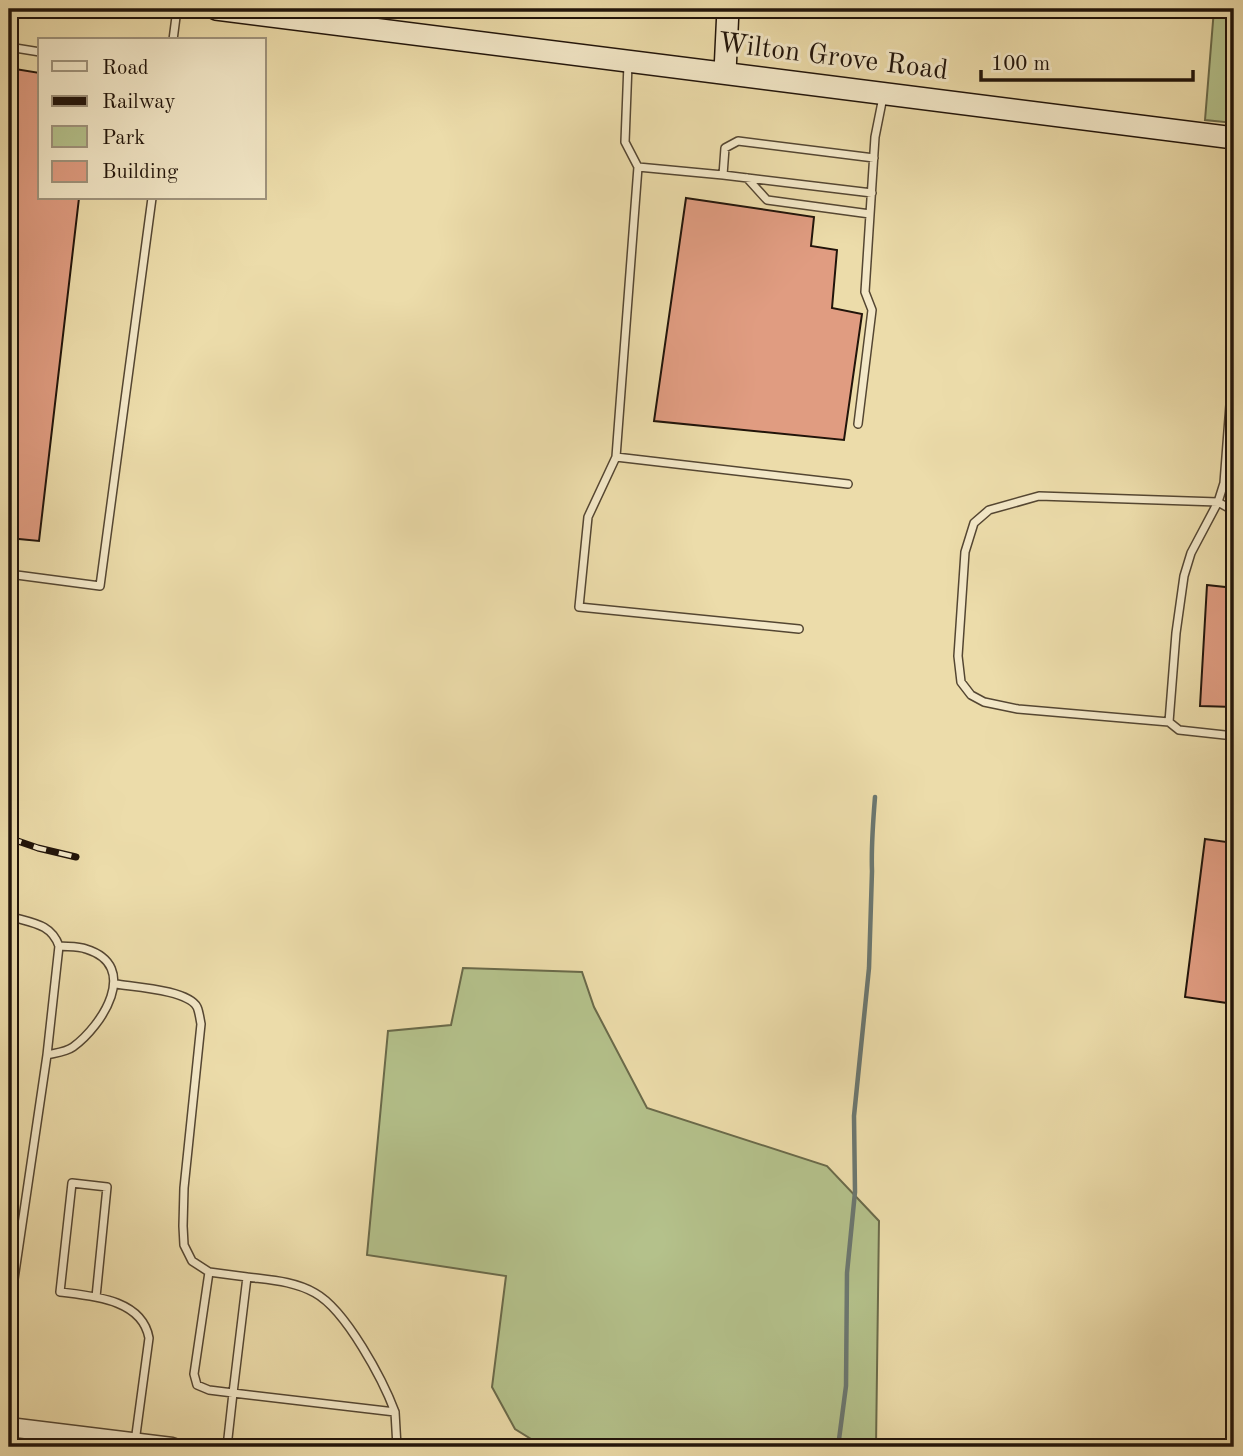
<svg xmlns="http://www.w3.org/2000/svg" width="1243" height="1456" font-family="'Old Standard TT',serif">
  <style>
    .green { fill: #b4c18b; stroke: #6a6a4a; stroke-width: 2 }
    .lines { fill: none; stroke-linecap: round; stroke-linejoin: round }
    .stream { stroke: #6b7770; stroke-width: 4.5 }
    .building { fill: #e09c81; stroke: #21140a; stroke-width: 2 }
    .service-casing { stroke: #544632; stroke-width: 10 }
    .tertiary-casing { stroke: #544632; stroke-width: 21 }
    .secondary-casing { stroke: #21140a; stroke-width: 24 }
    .service { stroke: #f3e8c8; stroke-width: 7 }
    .tertiary { stroke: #f3e8c8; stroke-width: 18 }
    .secondary { stroke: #f3e8c8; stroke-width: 21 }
    .rail-casing { stroke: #21140a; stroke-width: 7 }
    .rail { stroke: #f3e8c8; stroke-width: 4.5; stroke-dasharray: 13; stroke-linecap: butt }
    .labels { text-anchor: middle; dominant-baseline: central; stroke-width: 6; stroke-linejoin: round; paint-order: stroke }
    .street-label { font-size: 28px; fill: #21140a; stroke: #f3e8c8 }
  </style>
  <rect width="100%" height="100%" fill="#ecdcaa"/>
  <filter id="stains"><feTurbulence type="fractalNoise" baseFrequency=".00286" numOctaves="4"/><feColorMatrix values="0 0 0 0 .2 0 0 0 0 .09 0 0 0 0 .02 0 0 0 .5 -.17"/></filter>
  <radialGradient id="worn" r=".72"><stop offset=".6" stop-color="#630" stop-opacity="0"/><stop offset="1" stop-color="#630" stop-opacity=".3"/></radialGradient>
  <path class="green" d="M1214 9H1234V123L1205 120Z
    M463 968 582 972 594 1007 647 1108 827 1166 879 1221 876 1447H544L515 1429 492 1387 506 1276 367 1255 388 1031 451 1025Z"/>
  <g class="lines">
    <path class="stream" d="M838 1447 846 1386 847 1273 855 1192 854 1116 869 968 872 871C871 847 873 822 875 797"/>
  </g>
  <path class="building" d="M840 9H906L905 17Z
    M9 68 40 73V198H79L39 541 9 538Z
    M686 198 814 217 811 246 837 250 832 308 862 314 844 440 654 421Z
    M1207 585 1234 588V707L1200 706Z
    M1205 839 1234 843V1004L1185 997Z"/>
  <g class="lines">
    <g class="service-casing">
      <path id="service" d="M332 22 334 9
        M173 40 177 9
        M9 47 40 52
        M628 64 625 142 638 167 616 457 848 484
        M638 167 723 175
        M747 178 767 200 870 214
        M872 193 723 175 725 148 738 141 874 158
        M1234 353 1224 483 1218 502 1191 553 1184 576 1176 633 1169 722 1179 730 1234 736
        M858 424 872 310 865 292 875 137 883 97
        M616 457 588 517 579 607 799 629
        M9 574 100 586 152 198
        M1169 722 1018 709 984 702 971 695 961 682 958 656 965 552 974 523 989 510 1039 496 1218 502 1234 511
        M9 916C31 923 51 923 59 946
        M116 984C134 987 188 990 197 1007 199 1011 200 1019 201 1024L184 1188 183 1226 184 1245 192 1261 209 1272
        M1232 1065H1234
        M247 1277 209 1272 194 1374 197 1385 209 1390 233 1393 247 1277C270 1280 294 1281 315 1293 346 1310 383 1380 395 1412
        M96 1297 107 1187 72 1183 60 1292C92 1296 142 1299 149 1338L135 1442
        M9 1313 47 1055 59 946C67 947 78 946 86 949 141 966 102 1026 73 1047 66 1052 55 1053 47 1055
        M227 1447 233 1393 395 1412 397 1447"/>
    </g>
    <g class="tertiary-casing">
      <path id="tertiary" d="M9 1427 172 1447"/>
    </g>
    <g class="secondary-casing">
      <path id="secondary" d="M216 9 1234 138
        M725 72 728 9"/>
    </g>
    <use href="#service" class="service"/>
    <use href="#tertiary" class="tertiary"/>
    <use href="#secondary" class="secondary"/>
    <g class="rail-casing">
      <path id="rail" d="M9 838 38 848 76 857
        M9 943 15 994 9 1072"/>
    </g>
    <use href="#rail" class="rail"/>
  </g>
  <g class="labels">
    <g class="street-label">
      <text transform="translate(833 58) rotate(7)">Wilton Grove Road</text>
    </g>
  </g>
  <rect width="1243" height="1456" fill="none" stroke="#ecdcaa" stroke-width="35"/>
  <rect x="10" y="10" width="1222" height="1435" fill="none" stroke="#21140a" stroke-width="3.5"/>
  <rect x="18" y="18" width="1208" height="1421" fill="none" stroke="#21140a" stroke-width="2"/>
  <rect x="38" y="38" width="228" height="161" fill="#f3e8c8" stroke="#9f937c" stroke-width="2"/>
  <rect x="52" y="61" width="35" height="10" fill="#f3e8c8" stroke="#9f937c" stroke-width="2"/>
  <text x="102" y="74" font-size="21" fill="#21140a">Road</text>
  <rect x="52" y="96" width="35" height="10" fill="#21140a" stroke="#9f937c" stroke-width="2"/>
  <text x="102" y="108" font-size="21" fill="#21140a">Railway</text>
  <rect x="52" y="126" width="35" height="21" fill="#b4c18b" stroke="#9f937c" stroke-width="2"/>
  <text x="102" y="144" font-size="21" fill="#21140a">Park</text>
  <rect x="52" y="161" width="35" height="21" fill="#e09c81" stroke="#9f937c" stroke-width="2"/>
  <text x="102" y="178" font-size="21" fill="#21140a">Building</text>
  <path d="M981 70v10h212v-10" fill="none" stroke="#21140a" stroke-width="3.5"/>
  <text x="991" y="70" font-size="21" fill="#21140a" stroke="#f3e8c8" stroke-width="5" paint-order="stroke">100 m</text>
  <rect width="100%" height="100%" filter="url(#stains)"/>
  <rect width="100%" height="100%" fill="url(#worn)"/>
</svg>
